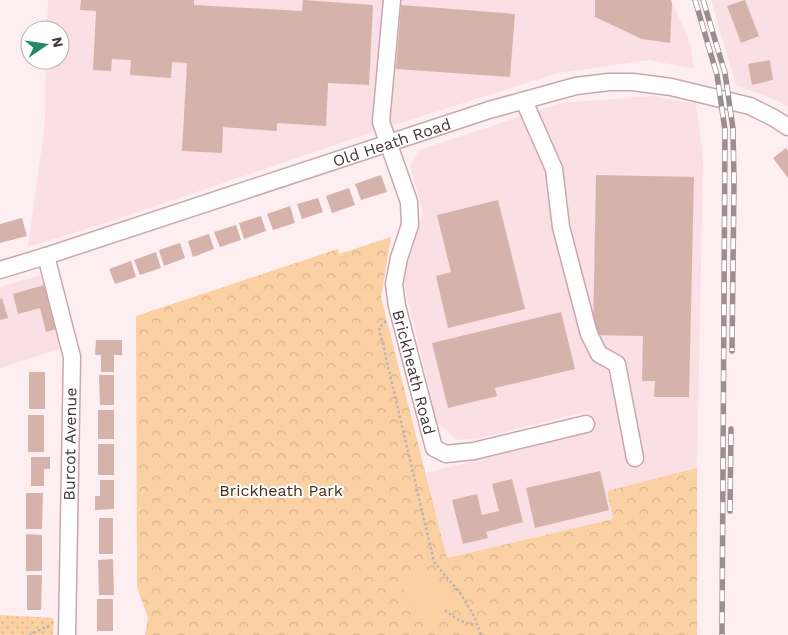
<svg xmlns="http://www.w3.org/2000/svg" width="788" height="635" font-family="'Work Sans',sans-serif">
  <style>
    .built { fill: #fadfe5 }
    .grass { fill: url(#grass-dots) }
    .park { fill: url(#park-crowns) }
    .pitch { fill: #fbd0a3 }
    .building { fill: #d5b3aa }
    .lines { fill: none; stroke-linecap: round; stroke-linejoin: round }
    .minor-casing { stroke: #caa7af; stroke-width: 19 }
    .path { stroke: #c0b1b4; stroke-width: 2.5; stroke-dasharray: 2.5 2.5; stroke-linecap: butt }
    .minor { stroke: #fff; stroke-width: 16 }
    .rail-casing { stroke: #9c8d90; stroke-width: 5.5 }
    .rail { stroke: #fff; stroke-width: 4; stroke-dasharray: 11; stroke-linecap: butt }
    .labels { text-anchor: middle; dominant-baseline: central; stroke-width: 4; stroke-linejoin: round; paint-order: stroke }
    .street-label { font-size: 16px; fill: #453639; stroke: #fff }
    .park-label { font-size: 16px; fill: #463016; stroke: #fff }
  </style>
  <defs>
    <pattern id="grass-dots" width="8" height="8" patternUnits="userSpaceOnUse" patternTransform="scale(1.25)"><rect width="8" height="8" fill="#fbd0a3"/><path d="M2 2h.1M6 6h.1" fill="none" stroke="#d8b38d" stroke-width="1.8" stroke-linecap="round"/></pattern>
    <pattern id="park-crowns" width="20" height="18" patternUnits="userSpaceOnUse" patternTransform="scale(1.25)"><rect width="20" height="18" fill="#fbd0a3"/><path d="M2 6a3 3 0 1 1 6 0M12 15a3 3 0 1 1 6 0" fill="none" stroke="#d8b38d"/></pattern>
  </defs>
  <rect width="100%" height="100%" fill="#fdeef1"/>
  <path class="built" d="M48 0H671L690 42 694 69 649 60 558 73 397 124 105 223 28 247 45 123 46 60H60V30H47Z
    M711 0H788V108L781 102 736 85Z
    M653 96 683 102 696 103 703 158 697 468 607 491 613 519 447 558 426 473 593 431 589 411 480 438 457 440 437 422 403 279 423 213 410 165 419 150 561 103Z
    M41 275 57 329 59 349 0 368V287Z"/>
  <path class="grass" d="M0 615 54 618 53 635H0Z"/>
  <path class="park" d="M391 237 381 297 447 558 613 519 607 491 697 468V635H145L148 618 137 587 136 316 338 249 339 254Z"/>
  <path class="pitch" d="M423 570 451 605 430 622 402 587Z"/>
  <path class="building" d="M81 0H194V5L302 11 303 0 373 5 369 85 328 83 326 126 277 123V131L223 127 222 153 182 151 187 63 172 62 171 78 130 75 131 60 112 59 111 71 93 70 96 11 80 10Z
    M595 0H671L672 3 670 43 642 39 595 17Z
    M745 0 759 36 741 43 727 6Z
    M401 5 515 14 510 77 396 69Z
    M770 60 773 80 752 85 748 64Z
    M786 148 788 151V178L773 158Z
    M381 175 387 192 361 200 355 184Z
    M596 175 694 177 689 397H654L655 381H642L643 336 593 335Z
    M349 188 355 205 332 213 326 196Z
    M318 198 323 212 302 219 297 204Z
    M498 200 525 309 448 328 436 276 451 272 437 215Z
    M290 206 295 223 273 230 267 214Z
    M261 216 266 231 244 239 239 223Z
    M22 218 27 236 0 243V224Z
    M236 225 241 240 220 247 214 232Z
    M209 234 214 249 193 257 188 241Z
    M180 243 185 258 164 266 159 250Z
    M156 252 161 268 140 275 134 260Z
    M131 261 136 277 115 284 109 269Z
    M44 285 57 329 46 332 40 308 18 314 13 294Z
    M2 298 8 318 0 320V299Z
    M561 312 575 369 495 388 497 396 448 408 432 343Z
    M96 340H122V355H114V372H101V355H95Z
    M29 372H45V409H29Z
    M99 375H114V405H100Z
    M98 410H114V439H98Z
    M28 415H44V452H28Z
    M98 444H114V475H98Z
    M31 457H50V469H44V486H31Z
    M600 471 609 510 535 528 526 488Z
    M512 479 523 522 486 532 488 538 463 544 452 500 477 494 482 515 499 511 492 484Z
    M100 480H114V509L95 510V496H100Z
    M26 493H43L42 529H26Z
    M99 518H113V554H99Z
    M26 534 42 535V571H26Z
    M113 559 114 595H99L98 560Z
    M27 575H42L41 610H27Z
    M97 599H113V631H97Z"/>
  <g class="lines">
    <g class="minor-casing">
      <g id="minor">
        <path id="s1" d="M392 0 381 122 409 202 410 225 399 258 394 284 397 306 434 448 446 454 474 451 586 424"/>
        <path d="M524 101 554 169 561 227 589 334 599 354 617 364 635 458"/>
        <path d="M46 256 72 357 67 635"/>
        <path id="s2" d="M0 270 46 256 489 110 576 86 609 82H633L671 87 750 106 774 118 788 127"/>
      </g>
    </g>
    <path class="path" d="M386 321 379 328 434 562 460 593 474 616 481 635
      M445 610C455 619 463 623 476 625
      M29 635 52 624"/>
    <use href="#minor" class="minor"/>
    <g class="rail-casing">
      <path id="rail" d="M695 0 717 75 725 130 722 635
        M703 0 725 73 733 129 734 182 732 351
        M730 511 731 429"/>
    </g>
    <use href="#rail" class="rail"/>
  </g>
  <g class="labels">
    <g class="street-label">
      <text stroke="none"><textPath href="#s2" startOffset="412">Old Heath Road</textPath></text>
      <text stroke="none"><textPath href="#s1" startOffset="382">Brickheath Road</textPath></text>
      <text transform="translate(70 444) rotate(-89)">Burcot Avenue</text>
    </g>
    <g class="park-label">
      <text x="281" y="490">Brickheath Park</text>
    </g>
  </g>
  <g transform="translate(45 45) rotate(77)"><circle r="24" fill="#ffffff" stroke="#b5afb0"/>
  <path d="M0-4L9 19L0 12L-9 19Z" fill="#238965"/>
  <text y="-8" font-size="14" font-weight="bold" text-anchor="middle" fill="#453639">N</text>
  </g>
</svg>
